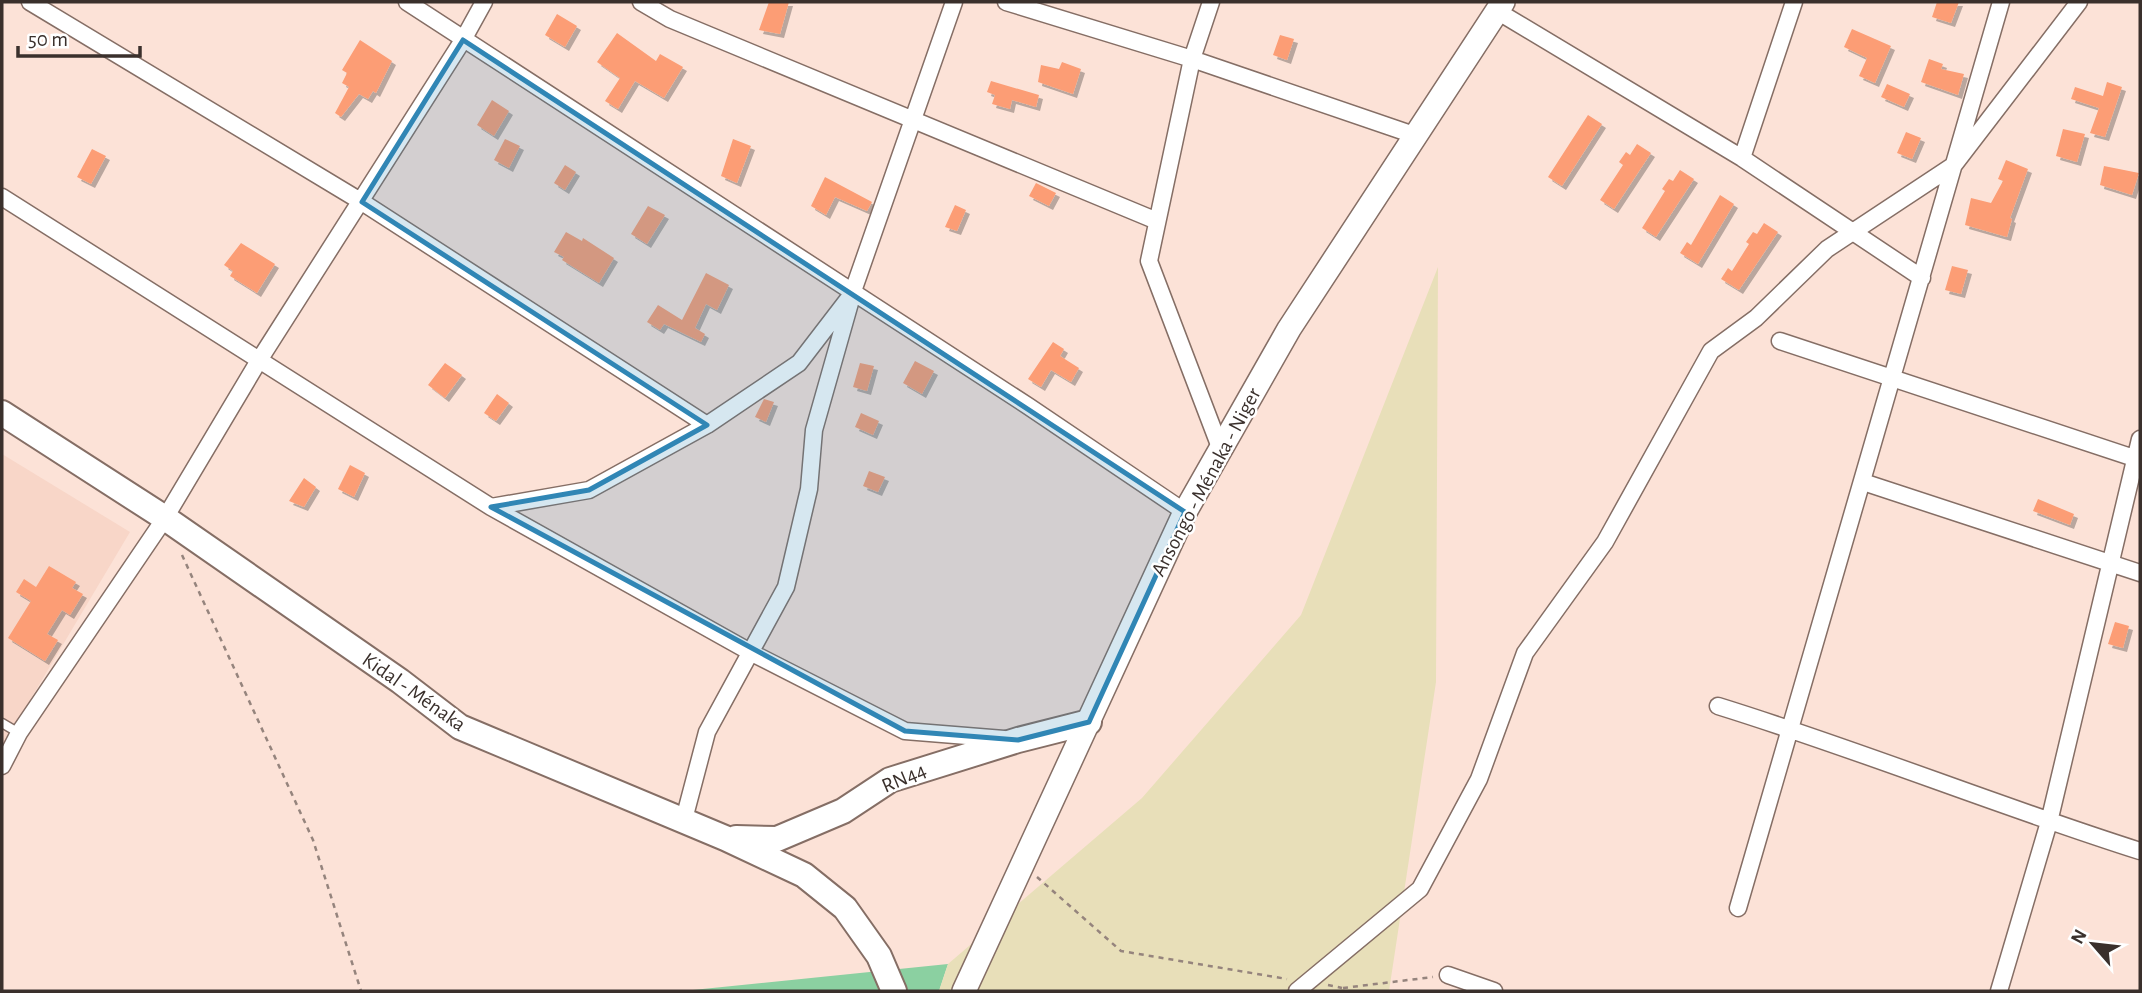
<svg xmlns="http://www.w3.org/2000/svg" width="2142" height="993" font-family="'Alegreya Sans',sans-serif">
  <style>
    .built { fill: #f8d6c8 }
    .green { fill: #8bd0a1 }
    .sand { fill: #e8dfb9 }
    .building { fill: #fc9d75; filter: url(#shadow) }
    .lines { fill: none; stroke-linecap: round; stroke-linejoin: round }
    .lane-casing { stroke: #856e65; stroke-width: 11 }
    .street-casing { stroke: #856e65; stroke-width: 19 }
    .secondary-casing { stroke: #856e65; stroke-width: 26 }
    .primary-casing { stroke: #856e65; stroke-width: 28 }
    .path { stroke: #95847d; stroke-width: 2.5; stroke-dasharray: 5 5; stroke-linecap: butt }
    .lane { stroke: #fff; stroke-width: 8 }
    .street { stroke: #fff; stroke-width: 16 }
    .secondary { stroke: #fff; stroke-width: 23 }
    .primary { stroke: #fff; stroke-width: 24 }
    .marked { fill: #3086b5; fill-opacity: 0.2; stroke: #3086b5; stroke-width: 5; stroke-linejoin: round }
    .labels { text-anchor: middle; dominant-baseline: central; stroke-width: 5; stroke-linejoin: round; paint-order: stroke }
    .street-label { font-size: 21px; fill: #3a302c; stroke: #fff }
  </style>
  <defs>
    <filter id="shadow"><feDropShadow dx="4" dy="4" stdDeviation="0" flood-color="#0004"/></filter>
  </defs>
  <rect width="100%" height="100%" fill="#fce2d7"/>
  <path class="built" d="M2 454 130 532 2 747Z"/>
  <path class="green" d="M948 964 939 991H683Z"/>
  <path class="sand" d="M1438 267 1436 682 1389 991H939L948 964 1142 798 1301 615Z"/>
  <path class="building" d="M769 2H789L780 34 759 30Z
    M1937 2H1959L1951 23 1932 17Z
    M557 14 577 26 565 47 545 35Z
    M1852 29 1891 46 1875 83 1859 76 1867 58 1844 47Z
    M617 33 656 61 660 54 683 67 664 98 635 81 618 109 605 101 620 78 597 62Z
    M1280 35 1294 39 1287 60 1273 55Z
    M360 40 392 61 376 93 373 91 368 99 359 94 341 117 335 113 349 87 342 83 347 73 342 70Z
    M1929 59 1943 64 1941 69 1964 74 1958 95 1921 82Z
    M1062 62 1081 69 1073 94 1038 82 1041 65 1059 69Z
    M991 81 1039 95 1036 107 1012 100 1010 109 992 104 995 95 987 92Z
    M2107 82 2122 87 2105 137 2090 133 2099 108 2071 99 2075 87 2103 96Z
    M1887 84 1910 94 1904 107 1881 97Z
    M492 100 509 111 494 136 477 125Z
    M1588 115 1602 124 1562 186 1548 177Z
    M2063 129 2085 134 2077 162 2056 156Z
    M1906 132 1921 138 1912 159 1897 153Z
    M505 139 520 146 509 168 494 160Z
    M733 139 751 146 737 183 721 176Z
    M1637 144 1651 153 1614 209 1600 200 1623 165 1619 162 1626 152 1630 155Z
    M92 149 106 156 91 184 77 177Z
    M2006 160 2028 169 2010 218 2012 219 2007 237 1965 225 1971 198 1991 203 2003 181 1998 179Z
    M565 165 576 172 565 190 554 183Z
    M2104 166 2139 173 2132 195 2100 185Z
    M1680 170 1694 179 1656 237 1642 228 1665 191 1662 189 1669 179 1673 181Z
    M825 177 872 202 867 211 835 197 826 215 811 206Z
    M1036 183 1056 193 1049 206 1029 196Z
    M1720 195 1734 204 1698 264 1680 253 1687 242 1691 245Z
    M955 205 966 210 957 231 945 227Z
    M648 206 665 215 647 244 631 234Z
    M1764 223 1778 232 1739 290 1721 279 1728 268 1732 271 1749 244 1746 242 1753 232 1757 234Z
    M566 232 582 241 583 238 614 258 599 283 562 260 564 257 554 252Z
    M241 243 275 264 257 293 230 276 233 271 224 265Z
    M1952 266 1968 270 1961 294 1945 290Z
    M706 273 729 285 717 310 706 304 695 328 705 334 701 342 664 324 660 330 647 322 658 305 682 320Z
    M1053 342 1064 349 1060 356 1079 368 1071 382 1051 370 1041 387 1028 379Z
    M915 361 934 371 922 394 903 383Z
    M445 363 462 375 445 398 428 385Z
    M860 363 874 366 867 391 853 387Z
    M497 394 509 403 496 421 484 413Z
    M764 399 774 402 766 422 755 417Z
    M861 413 879 421 873 435 855 427Z
    M350 465 365 473 354 497 338 489Z
    M869 471 885 477 878 492 863 486Z
    M304 478 316 487 304 507 289 501Z
    M2038 499 2074 514 2070 525 2033 511Z
    M49 566 76 582 72 588 83 594 70 615 62 610 47 634 58 640 45 661 8 638 31 601 16 592 24 579 36 587Z
    M2115 622 2129 626 2123 648 2108 644Z"/>
  <g class="lines">
    <g class="lane-casing">
      <path id="lane" d="M2 723 19 733"/>
    </g>
    <g class="street-casing">
      <path id="street" d="M30 2 362 202 707 425
        M407 2 1028 406 1185 512
        M641 2 670 19 1157 221
        M1006 2 1192 59 1414 135
        M1211 2 1192 59 1149 261 1221 450
        M1497 11 1742 158 1922 278
        M1742 158 1794 2
        M2 197 491 507 752 653 905 731 1004 739
        M1780 341 2140 460
        M1863 482 2140 573
        M491 507 589 490 707 425 799 363 852 294 954 2
        M1718 706C1860 750 1998 806 2140 851
        M2 766 19 733 165 518 258 362 463 40 484 2
        M683 823 707 732 786 587 809 489 814 430 850 303
        M1738 908 2001 2
        M1448 975 1494 991
        M1297 991 1420 889 1479 779 1525 653 1605 542 1711 351 1756 318 1827 249 1954 165 2079 2
        M1999 991 2049 822 2140 439"/>
    </g>
    <g class="secondary-casing">
      <path id="secondary" d="M964 991 1185 512 1289 329 1503 2"/>
    </g>
    <g class="primary-casing">
      <path id="primary" d="M2 413 165 518 400 681 460 727 725 838 804 875 845 908 879 956 894 991
        M736 838 777 839 843 811 890 780 1018 740 1089 722"/>
    </g>
    <path class="path" d="M182 555 313 840 361 991
      M1037 877 1121 951 1287 979
      M1328 985 1342 988
      M1343 988 1433 977"/>
    <use href="#lane" class="lane"/>
    <use href="#street" class="street"/>
    <use href="#secondary" class="secondary"/>
    <use href="#primary" class="primary"/>
  </g>
  <path class="marked" d="M463 40 1185 512 1089 722 1018 740 905 731 491 507 589 490 707 425 362 202Z"/>
  <g class="labels">
    <g class="street-label">
      <text transform="translate(1206 482) rotate(-62)">Ansongo - Ménaka - Niger</text>
      <text transform="translate(414 692) rotate(35)">Kidal - Ménaka</text>
      <text transform="translate(904 778) rotate(-23)">RN44</text>
    </g>
  </g>
  <rect width="2142" height="993" fill="none" stroke="#3a302c" stroke-width="7"/>
  <g transform="translate(2093 944) rotate(298)" stroke="#ffffff" stroke-width="5" paint-order="stroke">
  <path d="M0-5L12 26L0 18L-12 26Z" fill="#3a302c"/>
  <text y="-10" font-size="19" font-weight="bold" text-anchor="middle" fill="#3a302c">N</text>
  </g>
  <path d="M18 46v10h122v-10" fill="none" stroke="#3a302c" stroke-width="3.5"/>
  <text x="28" y="46" font-size="21" fill="#3a302c" stroke="#ffffff" stroke-width="5" paint-order="stroke">50 m</text>
</svg>
